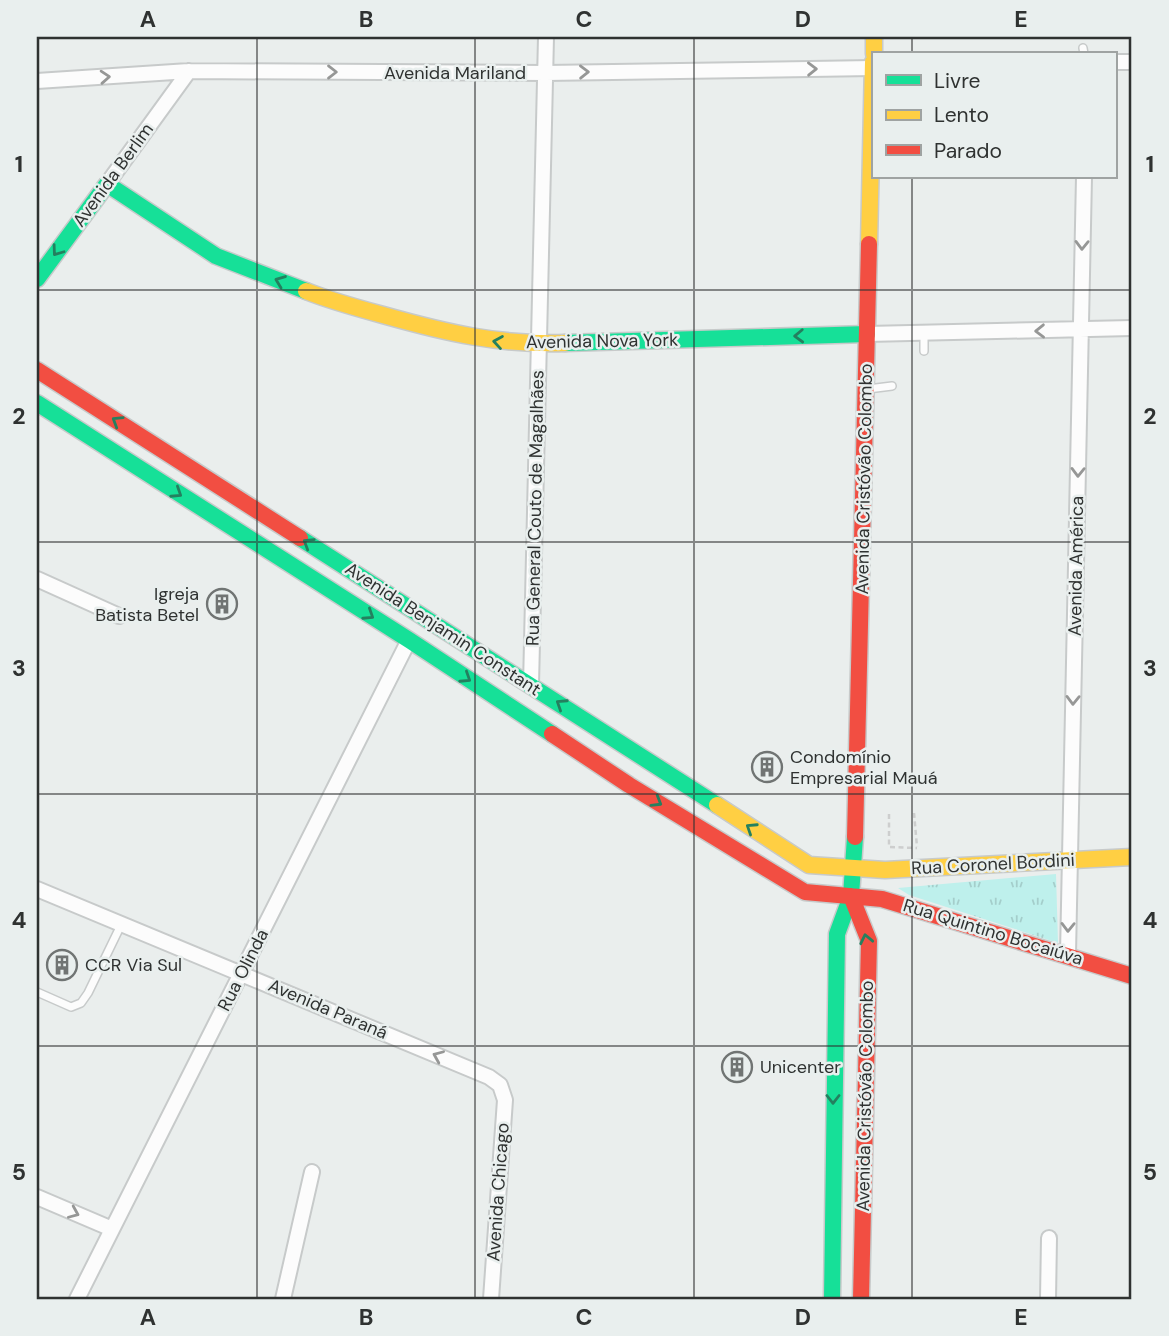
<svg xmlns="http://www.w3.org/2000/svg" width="1169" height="1336" font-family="'DM Sans',sans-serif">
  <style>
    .park { fill: url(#park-tufts) }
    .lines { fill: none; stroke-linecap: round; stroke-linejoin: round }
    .lane-casing { stroke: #c7caca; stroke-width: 10 }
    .street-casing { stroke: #c7caca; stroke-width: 18 }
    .fast-casing { stroke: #c7caca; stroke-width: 19 }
    .slow-casing { stroke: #c7caca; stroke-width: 19 }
    .jam-casing { stroke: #c7caca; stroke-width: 19 }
    .path { stroke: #cdcece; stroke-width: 2.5; stroke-dasharray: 5 3.5; stroke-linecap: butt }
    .lane { stroke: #fcfcfc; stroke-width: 7 }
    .street { stroke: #fcfcfc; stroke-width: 14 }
    .fast { stroke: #16e098; stroke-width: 16 }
    .slow { stroke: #ffcf43; stroke-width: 16 }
    .jam { stroke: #f24e42; stroke-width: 16 }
    .oneway { stroke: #969796 }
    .oneway2 { stroke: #24805f }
    .grid { fill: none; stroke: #2f3231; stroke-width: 2; stroke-opacity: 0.55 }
    .labels { text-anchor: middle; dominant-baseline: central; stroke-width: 5; stroke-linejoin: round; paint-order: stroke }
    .street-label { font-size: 18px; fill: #2f3231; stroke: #e9efee }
    .poi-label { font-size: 18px; fill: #2f3231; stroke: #e9efee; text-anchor: start }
    .neatline { fill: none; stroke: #2f3231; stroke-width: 2.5 }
    .grid-label { font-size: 23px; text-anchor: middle; font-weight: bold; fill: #2f3231 }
  </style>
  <defs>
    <pattern id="park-tufts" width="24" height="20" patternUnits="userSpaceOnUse" patternTransform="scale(1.75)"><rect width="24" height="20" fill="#bef0ec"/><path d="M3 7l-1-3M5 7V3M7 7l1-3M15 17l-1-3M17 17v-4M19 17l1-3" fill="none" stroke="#a4cecb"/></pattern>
  </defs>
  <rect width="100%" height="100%" fill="#eaeeed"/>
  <path class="park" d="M1056 874 1058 943 909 895 898 888Z"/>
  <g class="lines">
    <g class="lane-casing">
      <path id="lane" d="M1083 48 1084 54
        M924 351V334
        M868 389 892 386
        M37 992 71 1007 81 1003 88 993 121 925"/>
    </g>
    <g class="street-casing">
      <path id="street" d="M1115 62H1132
        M37 81 189 71 546 73 873 68
        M107 184 189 71
        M867 334 1132 328
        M37 579 119 616
        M531 685 546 37
        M37 889 489 1077 500 1085 505 1100 491 1299
        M1068 954 1084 177
        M37 1197 112 1229
        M77 1299 409 640
        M283 1299 312 1172
        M1048 1299 1049 1238"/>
    </g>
    <g class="fast-casing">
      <path id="fast" d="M37 279 107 184 216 256 306 291
        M565 343 867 334
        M37 403 409 640 552 734
        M300 538 717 805
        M832 1299 837 934 851 896 855 837"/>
    </g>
    <g class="slow-casing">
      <path id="slow" d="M874 37V54
        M869 244 873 62
        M306 291C331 301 357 308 383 315 447 333 498 345 565 343
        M717 805 809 865 885 870 1132 857"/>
    </g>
    <g class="jam-casing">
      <path id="jam" d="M37 370 300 538
        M552 734 629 785 805 892 882 899 1132 976
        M855 837 869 244
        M851 896 869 941 861 1299"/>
    </g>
    <path class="path" d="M914 813 917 847
      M889 814V847L917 848"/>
    <use href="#lane" class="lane"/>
    <use href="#street" class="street"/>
    <use href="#fast" class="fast"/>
    <use href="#slow" class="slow"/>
    <use href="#jam" class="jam"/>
  </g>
  <defs><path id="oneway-chevron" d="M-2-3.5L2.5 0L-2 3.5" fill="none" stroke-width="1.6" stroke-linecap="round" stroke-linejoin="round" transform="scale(1.75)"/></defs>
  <g class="oneway">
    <use href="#oneway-chevron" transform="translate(812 69) rotate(-1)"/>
    <use href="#oneway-chevron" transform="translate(332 72)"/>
    <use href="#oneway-chevron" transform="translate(584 72) rotate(-1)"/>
    <use href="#oneway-chevron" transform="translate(105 77) rotate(-4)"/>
    <use href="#oneway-chevron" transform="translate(1082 245) rotate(91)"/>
    <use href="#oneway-chevron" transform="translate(1040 331) rotate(179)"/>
    <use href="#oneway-chevron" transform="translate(1078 472) rotate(91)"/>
    <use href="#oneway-chevron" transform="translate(1073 700) rotate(91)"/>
    <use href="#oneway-chevron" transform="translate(1068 927) rotate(91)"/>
    <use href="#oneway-chevron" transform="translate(438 1056) rotate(-157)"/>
    <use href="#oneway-chevron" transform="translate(74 1213) rotate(23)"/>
  </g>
  <g class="oneway2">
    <use href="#oneway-chevron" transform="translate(57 251) rotate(126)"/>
    <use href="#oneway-chevron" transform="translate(280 281) rotate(-159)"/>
    <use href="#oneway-chevron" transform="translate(799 336) rotate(178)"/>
    <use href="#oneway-chevron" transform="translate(498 342) rotate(-171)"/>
    <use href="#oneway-chevron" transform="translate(117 421) rotate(-148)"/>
    <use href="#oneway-chevron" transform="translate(177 493) rotate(33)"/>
    <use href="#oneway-chevron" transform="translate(308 543) rotate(-148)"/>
    <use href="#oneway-chevron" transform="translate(369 615) rotate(33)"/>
    <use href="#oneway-chevron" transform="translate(466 678) rotate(33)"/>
    <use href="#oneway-chevron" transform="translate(561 704) rotate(-147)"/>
    <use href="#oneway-chevron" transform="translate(657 802) rotate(31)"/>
    <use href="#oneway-chevron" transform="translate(751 828) rotate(-147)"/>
    <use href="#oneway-chevron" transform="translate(866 939) rotate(-102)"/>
    <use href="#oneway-chevron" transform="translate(833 1099) rotate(90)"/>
  </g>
  <path class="grid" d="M257 37V1299M475 37V1299M694 37V1299M912 37V54M912 177V1299M37 290H1132M37 542H1132M37 794H1132M37 1046H1132"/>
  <defs>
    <g id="building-ring" transform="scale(1.575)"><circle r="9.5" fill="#e9efee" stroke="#707473" stroke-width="1.5"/><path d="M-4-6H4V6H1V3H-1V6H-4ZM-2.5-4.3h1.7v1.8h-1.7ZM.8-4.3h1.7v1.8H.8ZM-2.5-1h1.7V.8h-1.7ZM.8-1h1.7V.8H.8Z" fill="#707473"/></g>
  </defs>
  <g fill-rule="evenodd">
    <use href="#building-ring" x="222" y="604"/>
    <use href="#building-ring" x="767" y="767"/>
    <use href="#building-ring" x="62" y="965"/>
    <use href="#building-ring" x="737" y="1067"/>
  </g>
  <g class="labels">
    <g class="street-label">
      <text x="455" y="73">Avenida Mariland</text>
      <text transform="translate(113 175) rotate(-54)">Avenida Berlim</text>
      <text transform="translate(602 341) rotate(-1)">Avenida Nova York</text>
      <text transform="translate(864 479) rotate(-89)">Avenida Cristóvão Colombo</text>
      <text transform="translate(535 508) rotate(-89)">Rua General Couto de Magalhães</text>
      <text transform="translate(1076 566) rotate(-89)">Avenida América</text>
      <text transform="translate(443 629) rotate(33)">Avenida Benjamin Constant</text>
      <text transform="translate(993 864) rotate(-3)">Rua Coronel Bordini</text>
      <text transform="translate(993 932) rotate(17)">Rua Quintino Bocaiúva</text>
      <text transform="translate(243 970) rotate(-63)">Rua Olinda</text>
      <text transform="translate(328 1009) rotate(23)">Avenida Paraná</text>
      <text transform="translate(865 1096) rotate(-89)">Avenida Cristóvão Colombo</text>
      <text transform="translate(498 1192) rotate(-86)">Avenida Chicago</text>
    </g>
    <g class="poi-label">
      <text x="199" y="594" text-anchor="end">Igreja<tspan x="199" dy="21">Batista Betel</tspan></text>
      <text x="790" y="757">Condomínio<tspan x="790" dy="21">Empresarial Mauá</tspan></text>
      <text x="85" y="965">CCR Via Sul</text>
      <text x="760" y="1067">Unicenter</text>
    </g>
  </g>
  <rect width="1169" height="1336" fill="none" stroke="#e9efee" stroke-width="77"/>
  <rect x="872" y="52" width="245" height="126" fill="#e9efee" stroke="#9fa3a2" stroke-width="2"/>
  <rect x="886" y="75" width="35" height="10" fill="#16e098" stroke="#9fa3a2" stroke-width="2"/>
  <text x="934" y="88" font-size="21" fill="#2f3231">Livre</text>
  <rect x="886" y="110" width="35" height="10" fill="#ffcf43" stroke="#9fa3a2" stroke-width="2"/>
  <text x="934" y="122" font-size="21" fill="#2f3231">Lento</text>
  <rect x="886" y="145" width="35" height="10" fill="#f24e42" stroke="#9fa3a2" stroke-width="2"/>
  <text x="934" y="158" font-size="21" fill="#2f3231">Parado</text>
  <rect x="38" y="38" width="1092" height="1260" class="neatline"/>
  <g class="grid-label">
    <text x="148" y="27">A</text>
    <text x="366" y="27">B</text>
    <text x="584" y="27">C</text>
    <text x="803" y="27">D</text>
    <text x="1021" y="27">E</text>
    <text x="19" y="172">1</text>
    <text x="1150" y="172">1</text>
    <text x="19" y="424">2</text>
    <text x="1150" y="424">2</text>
    <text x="19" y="676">3</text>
    <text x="1150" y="676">3</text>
    <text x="19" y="928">4</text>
    <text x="1150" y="928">4</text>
    <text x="19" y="1180">5</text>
    <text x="1150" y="1180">5</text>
    <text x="148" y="1325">A</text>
    <text x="366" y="1325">B</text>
    <text x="584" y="1325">C</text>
    <text x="803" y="1325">D</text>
    <text x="1021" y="1325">E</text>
  </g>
</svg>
